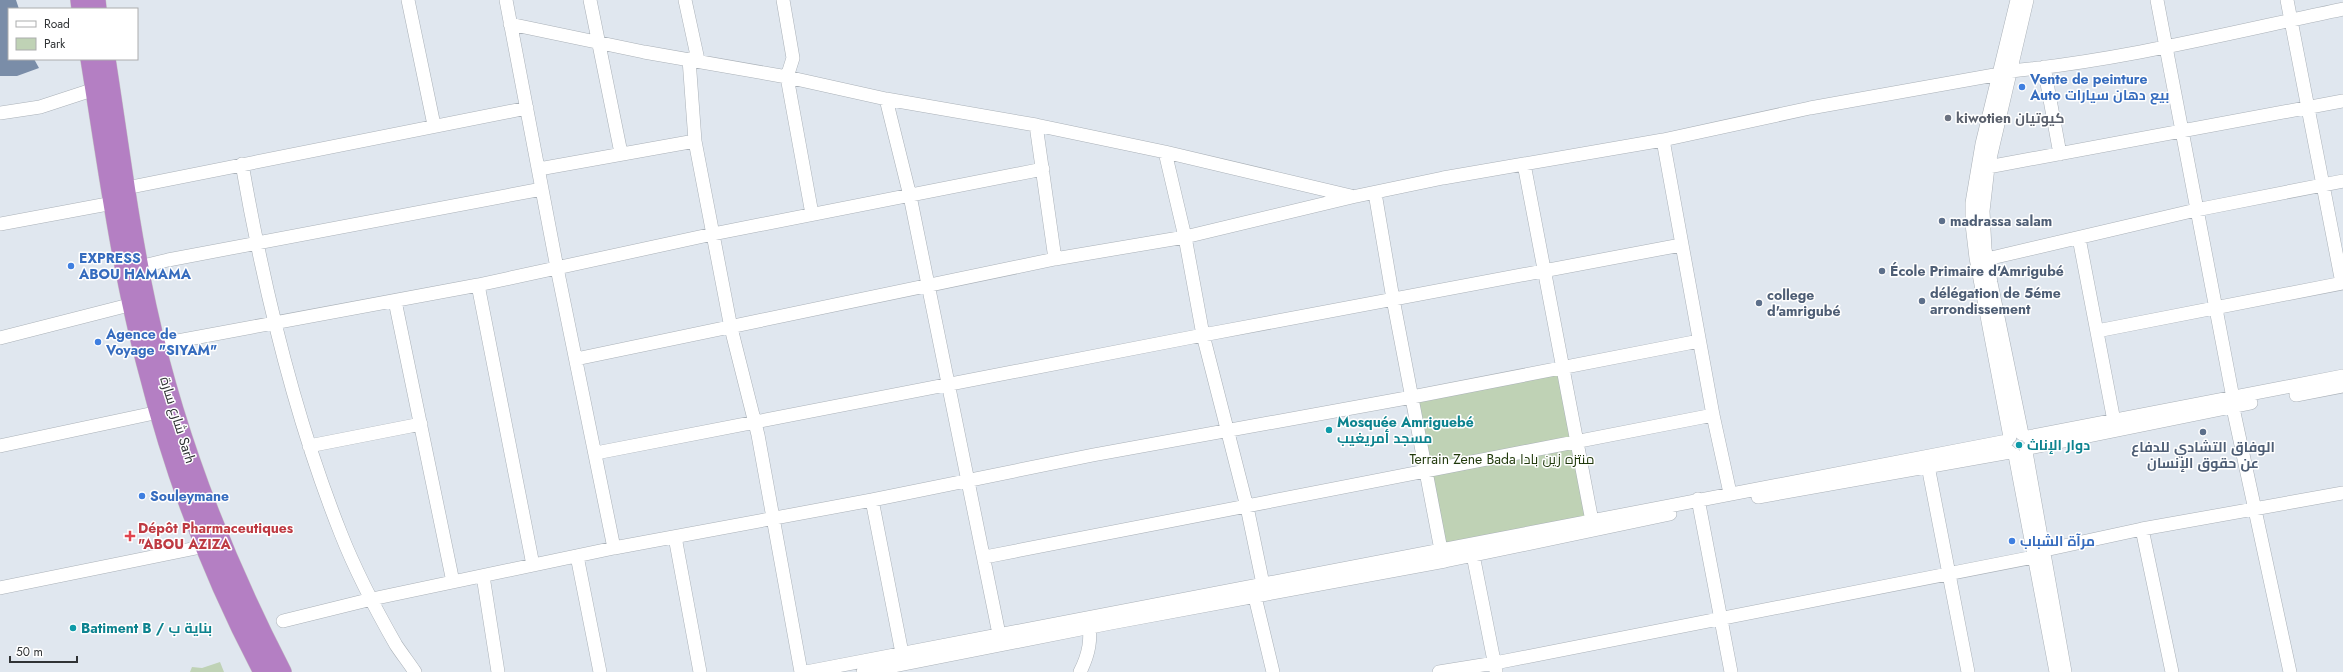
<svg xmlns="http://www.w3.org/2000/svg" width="2343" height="672" font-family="Jost,Cairo,sans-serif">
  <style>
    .green { fill: #bfd2b5 }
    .water { fill: #7a8da8 }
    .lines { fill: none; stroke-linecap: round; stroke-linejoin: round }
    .minor-casing { stroke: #aab1b8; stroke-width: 14 }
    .highway-casing { stroke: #c5c6c6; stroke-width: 20 }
    .minor { stroke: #fff; stroke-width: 13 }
    .highway { stroke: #b47fc3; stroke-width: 19 }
    .shop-dot { fill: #3f7fe0; stroke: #fff; stroke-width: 1.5 }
    .worship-dot { fill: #6b7280; stroke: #fff; stroke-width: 1.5 }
    .service-dot { fill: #5c6f8a; stroke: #fff; stroke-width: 1.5 }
    .culture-dot { fill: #0f9aa8; stroke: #fff; stroke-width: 1.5 }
    .health-dot { fill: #e0444e; stroke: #fff; stroke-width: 1.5 }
    .labels { text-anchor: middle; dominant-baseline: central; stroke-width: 3; stroke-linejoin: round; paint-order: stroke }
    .shop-label { font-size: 14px; font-weight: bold; fill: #366cbe; stroke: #fff; text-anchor: start }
    .worship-label { font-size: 14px; font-weight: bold; fill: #5b616d; stroke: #fff; text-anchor: start }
    .service-label { font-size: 14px; font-weight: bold; fill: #4e5e75; stroke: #fff; text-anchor: start }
    .street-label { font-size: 14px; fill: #303335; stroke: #fff }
    .culture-label { font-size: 14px; font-weight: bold; fill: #0d838f; stroke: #fff; text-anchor: start }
    .park-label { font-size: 14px; fill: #1f380a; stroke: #fff }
    .health-label { font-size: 14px; font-weight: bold; fill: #be3a42; stroke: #fff; text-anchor: start }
  </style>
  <rect width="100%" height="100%" fill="#e0e7ef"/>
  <path class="green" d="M1562 367 1592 521 1441 550 1412 397Z
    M220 662 224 672H190L192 667 202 668Z"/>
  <path class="water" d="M0 0H16L19 9H9V59H34L39 68 17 76H0Z"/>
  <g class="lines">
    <g class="minor-casing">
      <path id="minor" d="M408 0 434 125
        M506 0 557 268 614 548
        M590 0 621 153
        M685 0 698 60
        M783 0 793 58 787 77 812 214
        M2157 0 2233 398
        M2287 0 2342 283
        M510 24 644 52 787 77 886 99 1036 125 1165 152 1351 196
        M689 59 695 141 731 328 758 435 801 672
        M2044 67 2060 154
        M2011 71C2123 60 2233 32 2343 9
        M886 99 910 196 999 634
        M0 113 40 107 95 89
        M1036 125 1055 259
        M1663 140 1713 415 1730 493
        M1165 152 1185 237 1203 335 1247 507 1263 584
        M242 164C264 290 294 416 341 534 356 572 376 610 396 645 402 654 409 663 415 672
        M1524 164 1592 521
        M1988 167 2343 101
        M539 169 695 141
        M126 188 527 108
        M1375 193 1393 299 1441 550
        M0 224 113 203
        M2079 238 2114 421
        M1987 259 2196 210 2343 181
        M139 267 168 260 542 189
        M478 285 533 565
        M395 301 453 582
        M2097 331 2343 283
        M0 338 133 304
        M156 345 478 285 713 234 1043 169
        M576 359 1055 259 1185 237 1352 197 1443 178 1663 140 1810 108 2000 74
        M2296 395 2343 386
        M2233 408 2290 672
        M2022 434 1991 283 1985 249 1983 211 1988 167 2027 0
        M2010 437 1976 258 1972 224V203L1982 144 2017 0
        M2028 437 2343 376
        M0 446 159 412
        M309 446 421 424
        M2029 448 2251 403
        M2026 452 2065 672
        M596 453 1203 335 1681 245
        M2015 455 2056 672
        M1928 466 1968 672
        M1758 497 2010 452
        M1698 499 1731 672
        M872 500 902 653
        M2142 529 2172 672
        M675 537 700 672
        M1473 555 1496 671
        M577 556 600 672
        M985 557 1713 415
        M483 576 498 672
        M0 588 206 546
        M1255 597 1273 672
        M283 621 372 599 614 548 872 500 1093 455 1412 397 1699 341
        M806 672 2007 441
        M863 672 1111 623 1445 561 1670 514
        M1080 672C1089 654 1092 639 1088 619
        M1439 672 1495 663 2034 557 2045 550 2142 529 2343 493"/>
    </g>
    <g class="highway-casing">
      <path id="highway" d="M80 0 81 9
        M96 0 97 9
        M90 59C107 164 121 272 149 375 175 478 214 579 263 672
        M106 59C119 142 129 225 147 307 175 435 222 556 282 672"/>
    </g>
    <use href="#minor" class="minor"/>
    <use href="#highway" class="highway"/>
  </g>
  <g class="shop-dot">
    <circle cx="2022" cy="87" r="4"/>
    <circle cx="71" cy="266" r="4"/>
    <circle cx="98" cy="342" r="4"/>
    <circle cx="142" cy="496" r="4"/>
    <circle cx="2012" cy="541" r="4"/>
  </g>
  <circle class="worship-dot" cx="1948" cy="118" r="4"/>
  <g class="service-dot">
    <circle cx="1942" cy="221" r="4"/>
    <circle cx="1882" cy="271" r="4"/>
    <circle cx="1922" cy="301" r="4"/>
    <circle cx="1759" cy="303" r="4"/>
    <circle cx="2203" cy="432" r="4"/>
  </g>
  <g class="culture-dot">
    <circle cx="1329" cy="430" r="4"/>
    <circle cx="2019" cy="445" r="4"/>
    <circle cx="73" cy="628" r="4"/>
  </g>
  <path class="health-dot" d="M128 530h4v4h4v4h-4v4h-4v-4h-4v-4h4z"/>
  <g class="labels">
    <g class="shop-label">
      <text x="2030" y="79">Vente de peinture<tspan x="2030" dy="16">Auto بيع دهان سيارات</tspan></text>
      <text x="79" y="258">EXPRESS<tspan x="79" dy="16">ABOU HAMAMA</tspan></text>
      <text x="106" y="334">Agence de<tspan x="106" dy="16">Voyage "SIYAM"</tspan></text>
      <text x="150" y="496">Souleymane</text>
      <text x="2020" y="541">مرآة الشباب</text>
    </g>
    <g class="worship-label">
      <text x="1956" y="118">kiwotien كيوتيان</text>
    </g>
    <g class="service-label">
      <text x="1950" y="221">madrassa salam</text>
      <text x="1890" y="271">École Primaire d'Amrigubé</text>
      <text x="1930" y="293">délégation de 5éme<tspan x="1930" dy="16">arrondissement</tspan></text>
      <text x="1767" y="295">college<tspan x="1767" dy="16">d'amrigubé</tspan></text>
      <text x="2203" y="447" text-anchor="middle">الوفاق التشادي للدفاع<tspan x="2203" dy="16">عن حقوق الإنسان</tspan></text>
    </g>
    <g class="street-label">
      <text transform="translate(178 420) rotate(73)">شارع سارة Sarh</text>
    </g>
    <g class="culture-label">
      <text x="1337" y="422">Mosquée Amriguebé<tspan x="1337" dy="16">مسجد أمريغيب</tspan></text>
      <text x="2027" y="445">دوار الإناث</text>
      <text x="81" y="628">Batiment B / بناية ب</text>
    </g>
    <g class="park-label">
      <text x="1502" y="459">Terrain Zene Bada منتزه زين بادا</text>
    </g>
    <g class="health-label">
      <text x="138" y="528">Dépôt Pharmaceutiques<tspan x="138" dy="16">"ABOU AZIZA</tspan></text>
    </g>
  </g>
  <rect x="8" y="8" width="130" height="52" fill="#ffffff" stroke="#acadae"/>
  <rect x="16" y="21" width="20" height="6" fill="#ffffff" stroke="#acadae"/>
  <text x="44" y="28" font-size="12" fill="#303335">Road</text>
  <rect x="16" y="38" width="20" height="12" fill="#bfd2b5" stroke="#acadae"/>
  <text x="44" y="48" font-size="12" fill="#303335">Park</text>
  <path d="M10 656v6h67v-6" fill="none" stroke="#303335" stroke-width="2"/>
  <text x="16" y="656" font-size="12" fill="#303335" stroke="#ffffff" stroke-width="3" paint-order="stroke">50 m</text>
</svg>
